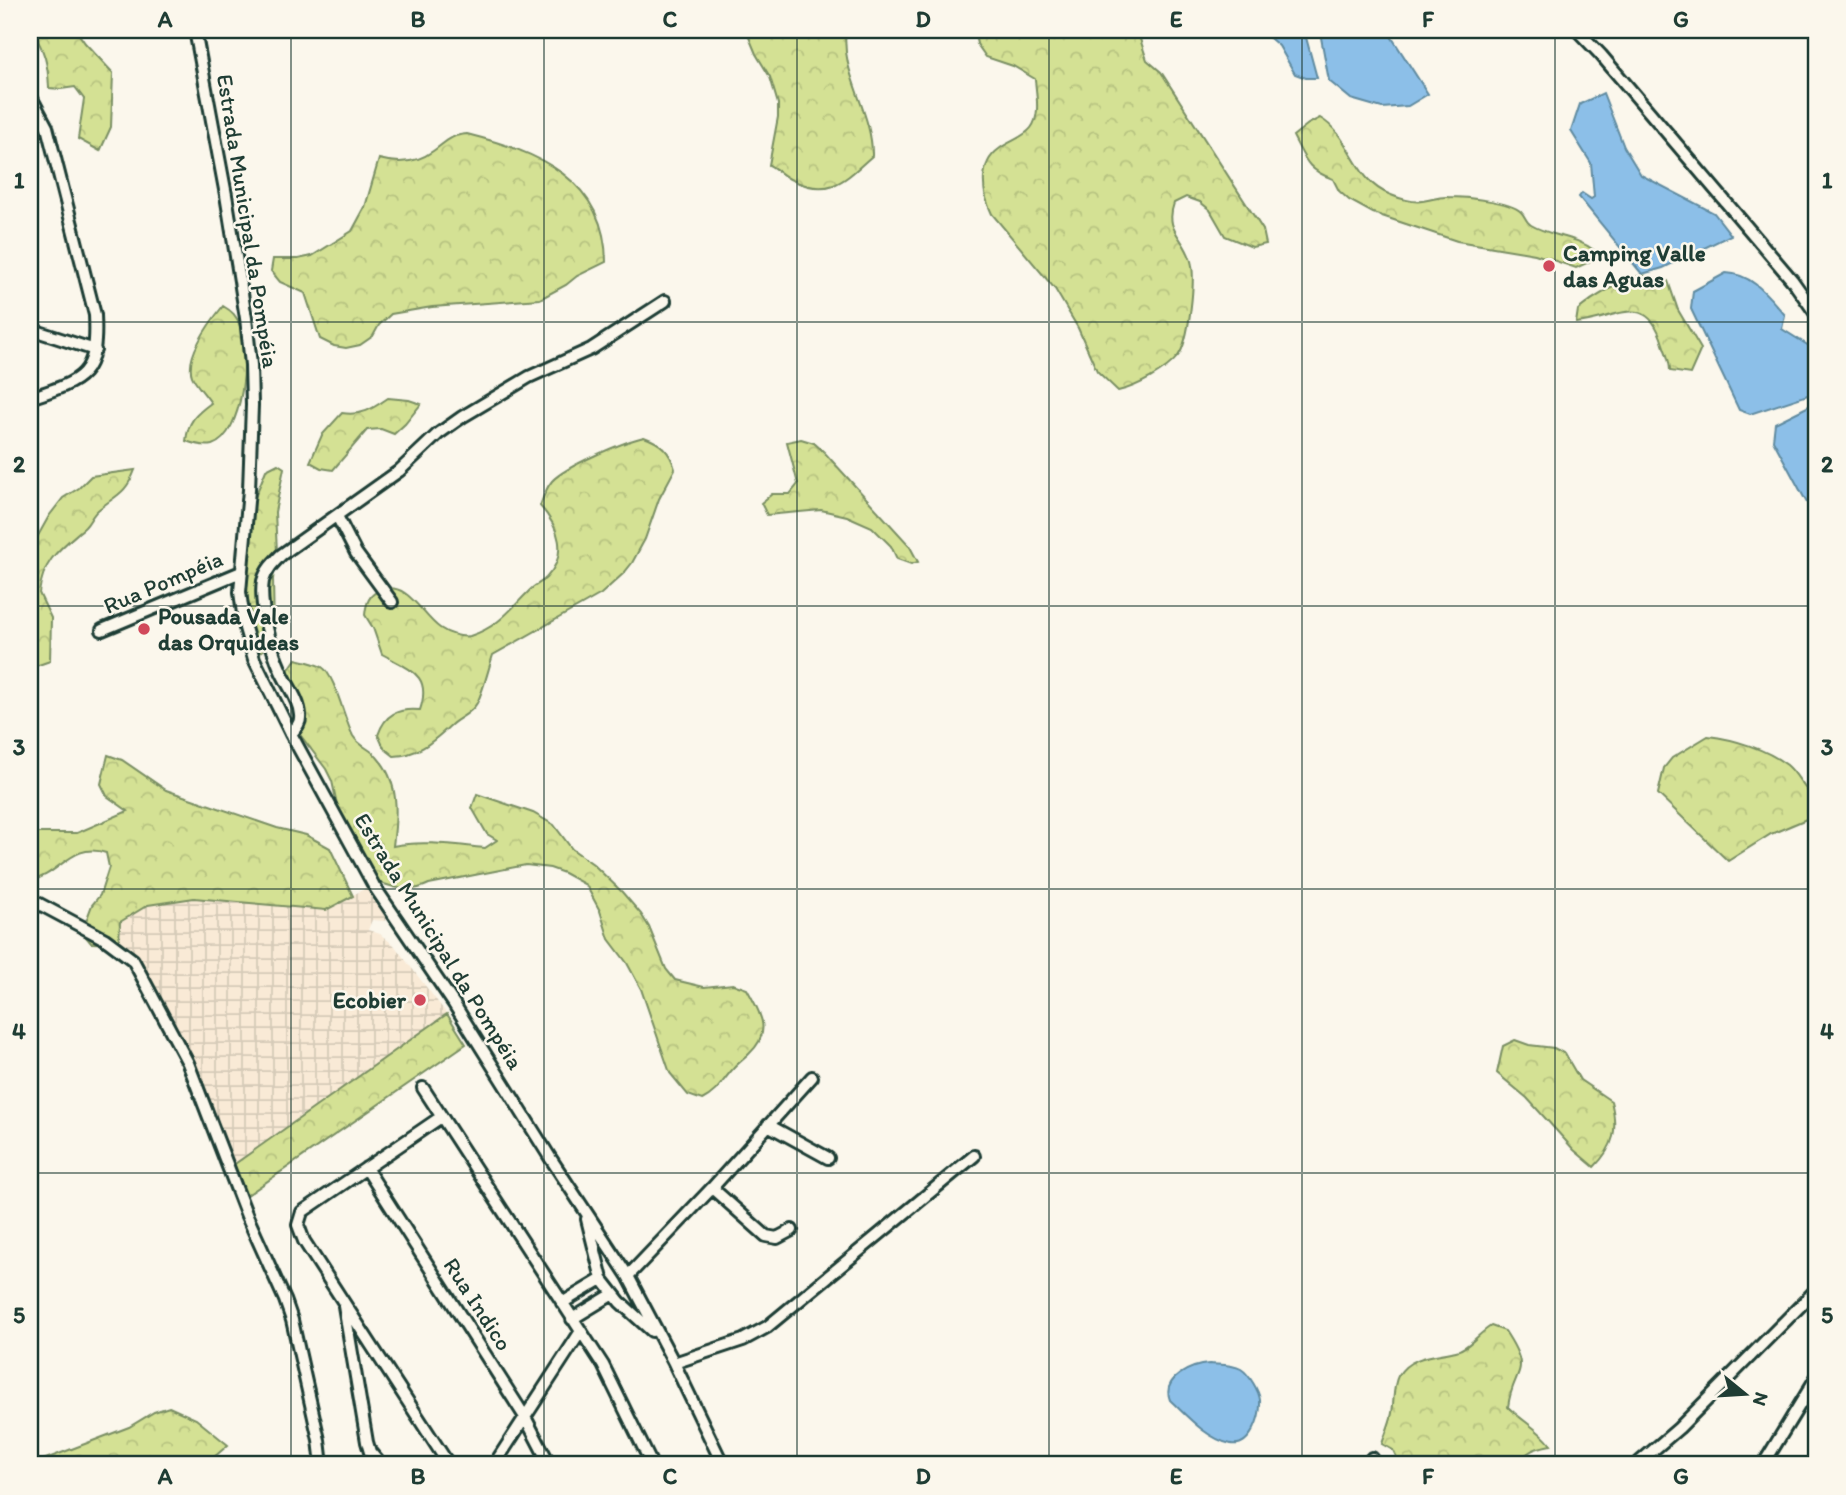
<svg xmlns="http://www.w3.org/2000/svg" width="1846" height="1495" font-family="Itim,sans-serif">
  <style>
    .industrial { fill: url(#industrial-grid) }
    .forest { fill: url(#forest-crowns); stroke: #7a8f64; stroke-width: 2 }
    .water { fill: #8cbfe8; stroke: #608ba0; stroke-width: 2 }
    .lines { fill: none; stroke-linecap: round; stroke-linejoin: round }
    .minor-casing { stroke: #1f3d34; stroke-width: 16 }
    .minor { stroke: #fbf7ec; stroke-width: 10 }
    .grid { fill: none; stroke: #1f3d34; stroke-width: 2; stroke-opacity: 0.55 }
    .poi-dot { fill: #d1495b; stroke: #fbf7ec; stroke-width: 2.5 }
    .labels { text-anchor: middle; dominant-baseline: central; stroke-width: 5; stroke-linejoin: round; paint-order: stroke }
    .street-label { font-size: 23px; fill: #1f3d34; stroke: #fbf7ec }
    .poi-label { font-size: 23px; font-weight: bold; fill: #1f3d34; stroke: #fbf7ec; text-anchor: start }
    .neatline { fill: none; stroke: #1f3d34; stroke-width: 2.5 }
    .grid-label { font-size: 23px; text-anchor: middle; font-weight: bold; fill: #1f3d34 }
  </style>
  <defs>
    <pattern id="industrial-grid" width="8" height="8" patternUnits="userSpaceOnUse" patternTransform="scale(1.75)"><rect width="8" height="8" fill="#f9ead6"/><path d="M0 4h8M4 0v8" fill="none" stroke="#d5cab8"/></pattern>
    <pattern id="forest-crowns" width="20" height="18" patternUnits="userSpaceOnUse" patternTransform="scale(1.75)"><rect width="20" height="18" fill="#d4e194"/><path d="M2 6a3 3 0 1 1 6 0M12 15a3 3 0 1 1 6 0" fill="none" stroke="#b6c280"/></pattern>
  </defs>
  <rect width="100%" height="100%" fill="#fbf7ec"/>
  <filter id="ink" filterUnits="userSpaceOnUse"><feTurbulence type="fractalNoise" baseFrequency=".0143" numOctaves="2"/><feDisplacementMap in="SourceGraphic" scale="14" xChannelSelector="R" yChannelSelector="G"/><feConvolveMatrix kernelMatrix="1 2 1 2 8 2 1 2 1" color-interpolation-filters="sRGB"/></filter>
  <g filter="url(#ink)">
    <path class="industrial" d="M366 888 387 919 384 921 372 920 368 930 380 934 394 945 447 1014 232 1166 192 1065 119 944 120 922 148 905 194 898 325 910Z"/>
    <path class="forest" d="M32 30H76L85 43 113 73 111 127 100 151 78 139 84 99 75 87 61 89 49 88C48 63 45 52 32 30Z
      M746 30H846C840 74 873 112 872 156 844 181 830 198 792 180 783 176 777 169 769 165L778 117V104L770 77 756 54Z
      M974 30H1137L1147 60 1161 72 1263 230 1266 244 1252 247 1225 236 1210 210 1200 202 1186 197 1174 203C1164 231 1184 236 1191 261 1196 279 1189 342 1178 356 1166 371 1137 387 1118 391L1097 371 1078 328 1055 289 992 214C982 194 978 164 999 149 1009 141 1023 138 1031 128 1041 115 1036 94 1035 79L1013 66 986 57 977 44Z
      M1320 118C1352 136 1353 181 1391 195 1398 198 1414 203 1422 201 1431 200 1440 196 1448 197 1465 197 1510 201 1521 212 1525 216 1526 222 1531 225 1551 237 1575 235 1595 251L1589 262 1576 268 1535 254 1457 241 1373 213 1349 200 1339 191 1333 179C1307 170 1305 159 1293 136L1308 124Z
      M467 134C538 152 605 179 606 262L577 276 566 285 540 299 432 307 391 314 379 325 373 336 360 345 346 348 334 346 320 339 305 293 280 282 271 271 273 259H298L312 256 352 231 365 207 379 159C397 164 417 163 433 151 446 142 450 135 467 134Z
      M1641 275 1668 281 1678 310 1701 349 1690 374 1670 371C1670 360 1666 354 1663 344 1647 289 1615 320 1576 323L1578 310C1597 294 1618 283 1641 275Z
      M223 306C232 311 237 316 240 326 250 352 244 435 212 445 203 447 194 444 186 441 188 421 196 414 211 403 206 395 195 384 192 376 185 356 211 321 223 306Z
      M388 398 409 400 421 404 405 424 394 434 381 429 367 430 333 470 321 468 310 462 322 435 342 413C362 416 372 409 388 398Z
      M644 437C661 443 670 451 675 469L659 499 645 539 632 563 624 573 601 594 493 655C488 670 484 689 477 703 471 714 460 717 451 725 434 740 420 755 394 756L384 748 378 735C385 714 398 708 420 710 432 674 410 670 382 654L373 628 365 615C366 603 369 594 381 590 408 580 421 615 440 628 447 633 461 638 470 636 498 627 510 610 529 591 534 585 541 583 546 578 569 554 559 527 540 506 543 497 546 488 552 481 566 466 623 442 644 437Z
      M801 439 814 443 824 452 909 545 918 562 911 564 897 559 891 546 872 527 847 516 821 510 767 515 761 503 772 494H790L798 484 787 442Z
      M278 464 284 468 275 512 277 552 273 579 274 631 269 645 259 654 249 627 246 567 253 502 266 470Z
      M135 470C126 494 116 495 98 510 92 515 90 522 85 527 61 548 43 559 39 593L51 618 50 661 30 668V550L49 516 63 498 79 488 91 476Z
      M296 659C304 661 314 663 322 667 335 675 344 719 353 736 360 747 370 748 377 757 400 782 397 815 393 846 422 840 455 845 485 848L497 840 487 834 472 808 477 794 533 813 554 825 572 849 593 864 622 892 641 914 649 927 666 969 675 980 704 987 733 984 747 989C759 1011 774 1031 749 1054 744 1059 738 1063 733 1069 722 1081 718 1092 702 1100L688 1095 670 1073 641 989 627 963 609 939 600 911 586 885 564 873 550 868 526 865 429 884C409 894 396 888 375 881L338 809 332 781 326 769 295 728 288 682 289 669Z
      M1708 736C1734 739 1766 749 1787 765 1799 775 1803 790 1816 799V815L1771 834 1728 861 1658 794 1664 768 1672 758Z
      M108 755 122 760 166 790 277 828 306 835 319 842 330 848 353 896 326 910 194 898 148 905 120 922 119 944 91 943 82 932 92 905 100 895 109 867 106 853C72 841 60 875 30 881V843L38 833H77L128 811 107 796 101 784Z
      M447 1014 466 1044 243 1198 232 1166Z
      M1515 1040 1529 1045 1554 1048 1565 1054 1580 1080 1611 1101C1618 1129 1615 1146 1594 1167L1574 1150 1527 1098 1497 1073 1503 1046Z
      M1491 1326 1505 1331C1534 1375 1513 1367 1508 1407 1522 1421 1539 1429 1551 1445 1537 1448 1525 1450 1519 1465H1400L1393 1450 1382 1444C1385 1434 1390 1424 1392 1413 1394 1402 1393 1385 1398 1376 1410 1355 1437 1356 1456 1351 1469 1348 1479 1333 1491 1326Z
      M169 1407 196 1419 228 1445 205 1465H30L129 1427 154 1412Z"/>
    <path class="water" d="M1265 30H1304L1317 78H1306L1295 74 1279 46 1263 32Z
      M1323 30H1387L1428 94 1408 106 1382 108 1351 99 1329 81 1320 32Z
      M1603 93 1624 147 1641 175 1714 213 1731 235 1663 268 1642 274 1579 197 1582 193 1591 199 1594 197 1591 163 1571 131 1580 104Z
      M1726 273C1753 274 1768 296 1785 315L1782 329 1814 349V393L1750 414 1739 410 1691 309 1693 291Z
      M1815 403H1816V509L1807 503 1773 440 1775 423Z
      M1209 1364C1219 1365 1232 1364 1241 1369 1249 1374 1259 1391 1260 1400 1261 1416 1251 1448 1231 1444 1207 1439 1187 1416 1170 1400 1161 1378 1192 1365 1209 1364Z"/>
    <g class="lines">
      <g class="minor-casing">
        <path id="minor" d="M195 30 226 195 246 318 251 365 252 405 249 490 240 592 245 628 254 659 291 734 374 886 454 1004 551 1159 628 1276 674 1363 723 1465
          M1577 30 1601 55 1792 280 1816 314
          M30 95 47 127 95 315C98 376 84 380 30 398
          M30 329 95 350
          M337 516 356 553 392 602
          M102 630 241 572
          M291 734C296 728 301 723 300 715 299 699 287 685 281 671 271 649 259 605 263 581 266 570 273 563 281 555L399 471 438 434 462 417 529 377 591 349 665 301
          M30 899 105 939 133 960 188 1063 247 1216 285 1300 292 1320 319 1440 322 1465
          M423 1088 603 1365 652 1465
          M441 1117 302 1212 298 1225 304 1241 449 1465
          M768 1125 828 1158
          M366 1168 525 1417 550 1465
          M712 1188 766 1236 777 1238 792 1230
          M587 1219 602 1279 620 1302 652 1331
          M628 1276 712 1188 812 1077
          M562 1303 602 1279
          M344 1306 367 1442 370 1452 381 1465
          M572 1319 613 1294
          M674 1363 743 1340 767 1327 974 1156
          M494 1465 581 1331
          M1367 1465 1372 1458
          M1636 1465 1679 1428 1816 1290
          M1763 1465 1816 1378"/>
      </g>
      <use href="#minor" class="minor"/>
    </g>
  </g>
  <path class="grid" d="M291 30V1465M544 30V1465M797 30V1465M1049 30V1465M1302 30V1465M1555 30V1465M30 322H1816M30 606H1816M30 889H1816M30 1173H1816"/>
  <g class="poi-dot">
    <circle cx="1549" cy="266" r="7"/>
    <circle cx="144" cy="629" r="7"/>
    <circle cx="420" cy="1000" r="7"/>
  </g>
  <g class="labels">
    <g class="street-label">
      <text transform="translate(248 221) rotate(81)">Estrada Municipal da Pompéia</text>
      <text transform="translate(163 582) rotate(-23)">Rua Pompéia</text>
      <text transform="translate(439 941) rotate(58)">Estrada Municipal da Pompéia</text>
      <text transform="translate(478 1304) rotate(57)">Rua Indico</text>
    </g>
    <g class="poi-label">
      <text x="1563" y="253">Camping Valle<tspan x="1563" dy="26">das Aguas</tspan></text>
      <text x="158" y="616">Pousada Vale<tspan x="158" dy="26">das Orquideas</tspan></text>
      <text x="406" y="1000" text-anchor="end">Ecobier</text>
    </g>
  </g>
  <rect width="1846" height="1495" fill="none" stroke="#fbf7ec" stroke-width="77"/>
  <g transform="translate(1745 1394) rotate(108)" stroke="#fbf7ec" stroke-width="5" paint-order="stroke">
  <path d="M0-5L12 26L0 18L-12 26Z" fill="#1f3d34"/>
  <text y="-10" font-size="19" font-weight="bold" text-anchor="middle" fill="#1f3d34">N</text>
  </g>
  <rect x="38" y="38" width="1770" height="1418" class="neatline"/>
  <g class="grid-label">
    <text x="165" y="27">A</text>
    <text x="418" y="27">B</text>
    <text x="670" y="27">C</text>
    <text x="923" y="27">D</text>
    <text x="1176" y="27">E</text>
    <text x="1428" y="27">F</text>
    <text x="1681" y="27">G</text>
    <text x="19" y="188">1</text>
    <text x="1827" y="188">1</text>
    <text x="19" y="472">2</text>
    <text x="1827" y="472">2</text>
    <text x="19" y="755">3</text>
    <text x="1827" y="755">3</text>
    <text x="19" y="1039">4</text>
    <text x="1827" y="1039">4</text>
    <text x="19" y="1323">5</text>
    <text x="1827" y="1323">5</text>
    <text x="165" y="1484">A</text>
    <text x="418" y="1484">B</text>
    <text x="670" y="1484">C</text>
    <text x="923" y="1484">D</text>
    <text x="1176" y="1484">E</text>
    <text x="1428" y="1484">F</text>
    <text x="1681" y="1484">G</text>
  </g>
</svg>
